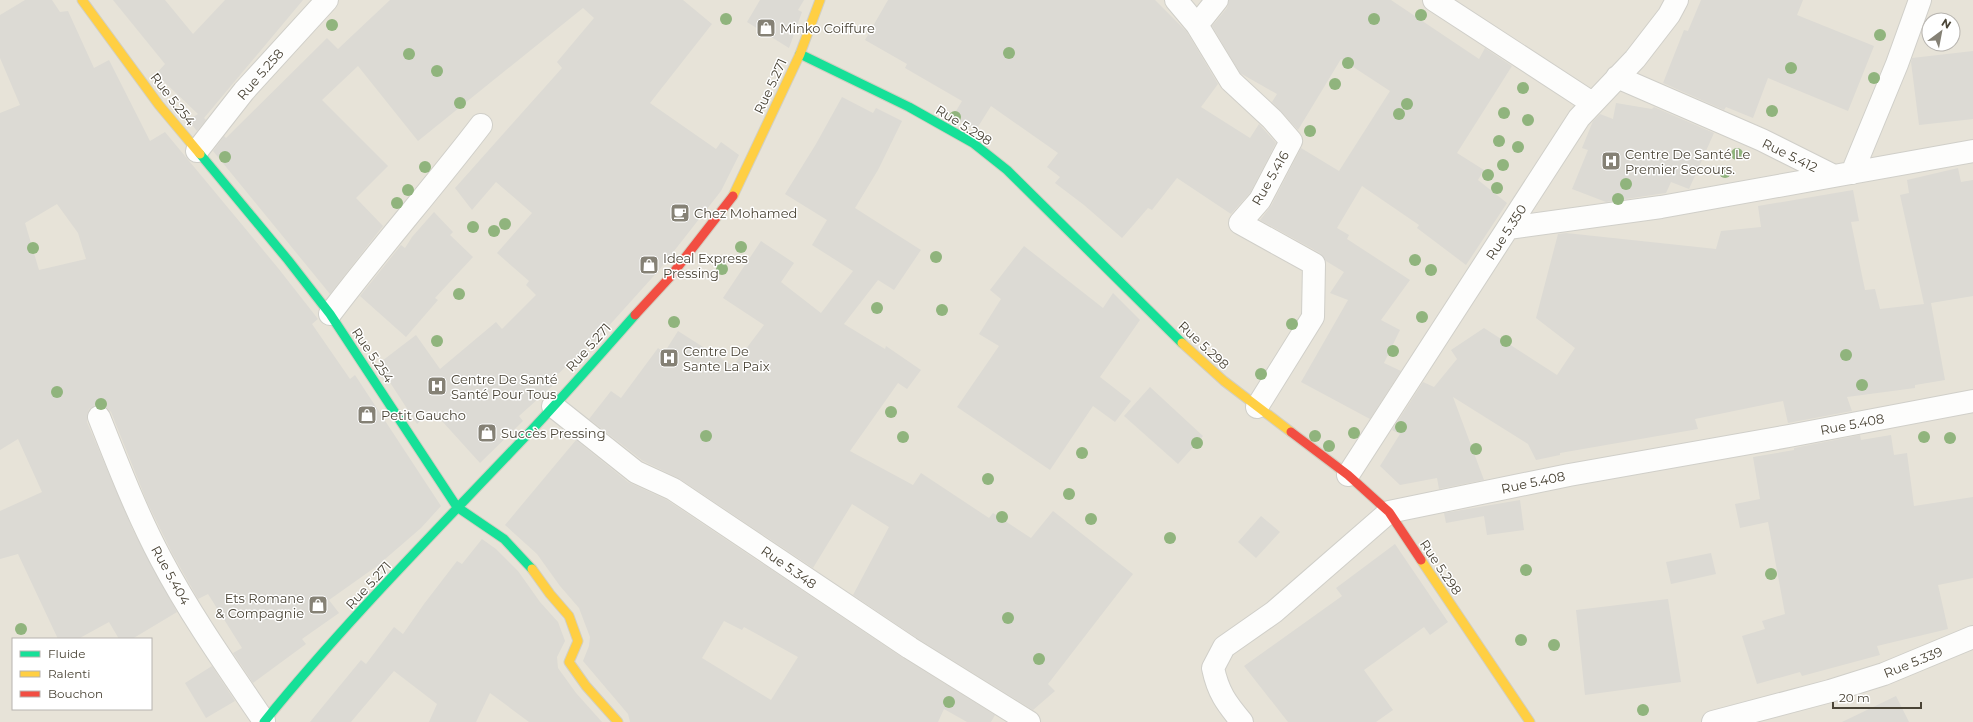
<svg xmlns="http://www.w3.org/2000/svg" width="1973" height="722" font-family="Montserrat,sans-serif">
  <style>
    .residential { fill: #e7e3d8; fill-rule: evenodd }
    .building { fill: #dcdad4; fill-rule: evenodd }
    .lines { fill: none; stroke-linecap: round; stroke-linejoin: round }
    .street-casing { stroke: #d0cfc9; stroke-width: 24 }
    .fast-casing { stroke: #d2cfc1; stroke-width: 11 }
    .slow-casing { stroke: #d2cfc1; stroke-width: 11 }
    .jam-casing { stroke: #d2cfc1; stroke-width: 11 }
    .street { stroke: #fdfdfc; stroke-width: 22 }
    .fast { stroke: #16e098; stroke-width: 9 }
    .slow { stroke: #ffcf43; stroke-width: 9 }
    .jam { stroke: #f24e42; stroke-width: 9 }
    .tree { fill: #90b47d }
    .labels { text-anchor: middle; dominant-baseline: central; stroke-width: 3; stroke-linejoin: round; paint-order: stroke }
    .poi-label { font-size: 13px; fill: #4a4436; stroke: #fff; text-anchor: start }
    .street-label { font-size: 13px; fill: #4a4436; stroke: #fff }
  </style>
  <rect width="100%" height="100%" fill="#f2f1eb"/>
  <path class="residential" d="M0 0H1973V722H0ZM1929 20H1953V44H1929ZM13 639H151V709H13Z"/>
  <path class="building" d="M25 0H52L60 12 68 11 94 68 109 60 150 141 165 132 278 268 318 319 312 324 350 379 355 375 441 506 421 528 377 566 329 600 339 613 302 639 306 644 253 683 233 653 242 648 208 594 198 599 172 553 147 502 111 412 106 407 101 405H95L89 409 87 415V422L133 530 177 612 132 639H119L109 622 78 639H58L18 554 0 559V511L42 492 18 439 0 450V113L20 105 0 58V15ZM57 204 78 233 86 259 39 270 25 223Z
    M113 0H165L193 34 225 0H303L204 118 206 120 197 131 188 120 198 114 156 74 165 64Z
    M390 0H683L712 24 650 103 716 149 721 142 739 155 721 191 660 269 588 349 586 347 555 377 559 380 519 416 523 421 480 463 432 410 417 424 378 364 416 335 440 369 496 322 502 329 536 295 526 285 529 281 497 253 532 213 496 182 472 210 455 188 562 68 557 62 594 18 583 8 418 141 358 66 322 100 388 166 356 198 383 226 330 294 213 151 224 136 226 138 327 38 338 49Z
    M760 0H804L798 10 802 12 789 48 747 22Z
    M888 0H1155L1187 32 1218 84 1201 107 1250 138 1259 124 1276 143 1250 193 1231 214 1177 178 1152 210 1148 208 1122 238 1084 205 1055 183 1060 177 1047 167 1058 153 991 106 976 130 966 125 953 116 962 101 905 68 907 64 865 40Z
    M1229 0H1391L1479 59 1485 48 1512 66 1457 153 1484 170 1478 180 1507 203 1466 265 1417 228 1419 225 1362 186 1337 228 1349 235 1347 239 1410 280 1381 320 1400 330 1384 363 1401 371 1370 419 1301 382 1348 300 1330 293 1344 272 1326 261 1320 253 1260 220 1271 206 1301 148 1339 171 1390 91 1341 59 1298 130 1272 102 1277 94 1240 73 1212 26 1227 8Z
    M1701 0H1803L1797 15 1874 46 1848 111 1768 78 1753 118 1726 107 1724 110 1663 83 1684 30 1688 31Z
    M1973 51V119L1919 125 1911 62 1912 58Z
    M842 97 873 113 876 108 902 121 878 170 855 208 921 250 894 290 878 280 844 324 885 349 886 346 921 370 907 389 898 383 850 451 913 485 921 473 989 518 993 513 1031 538 1053 511 1133 574 1048 684 1055 691 1033 710 917 638 853 595 889 527 852 504 813 568 680 479 643 461 589 419 611 391 621 398 658 348 664 353 678 331 733 366 764 325 723 298 761 241 794 263 781 282 821 313 853 271 812 245 827 220 785 194 816 144Z
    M1616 103 1652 109 1654 107 1714 133 1689 189 1671 182 1666 193 1606 202 1572 189 1588 150 1582 148 1593 121 1600 114 1613 119Z
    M1958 168 1961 182 1973 180V296L1931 303 1945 380 1915 385V388L1847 397 1852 411 1788 423 1783 401 1695 419 1698 429 1560 453V455L1536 460 1528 444 1453 397 1484 480 1439 489 1437 478 1400 485 1380 466 1400 434 1392 430 1423 382 1434 387 1457 359 1451 350 1484 328 1557 375 1575 348 1536 318 1558 234 1566 233 1716 249 1721 231 1761 227 1758 206 1853 190 1859 221 1851 222 1865 290 1875 289 1880 309 1924 304 1900 195 1909 193 1907 180Z
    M434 212 453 232 450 235 473 257 435 298 438 300 406 337 360 296 401 245 405 248 412 237Z
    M1024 246 1103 308 1113 293 1140 320 1100 377 1131 401 1115 422 1093 406 1050 470 957 407 999 346 979 334 1001 299 990 290Z
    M1150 387 1203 436 1178 464 1124 416Z
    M1860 435 1861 440 1891 435 1894 455 1907 453 1914 506 1973 497V578L1938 585 1948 629 1877 646 1880 655 1802 676 1800 672 1757 684 1742 636 1765 629 1762 621 1785 614 1768 522 1740 528 1735 504 1760 499 1753 457 1794 450V448Z
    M576 440 628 482 667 500 903 658 995 715 991 722H967L944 709 938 722H630L628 714 583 661 589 646 590 637 579 608 560 586 537 554 505 525ZM724 621 742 630 744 627 798 657 771 700 702 658Z
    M1520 500 1524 530 1487 535 1484 516 1446 523 1444 513Z
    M1261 516 1280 532 1256 558 1238 542Z
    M482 539 496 549 518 571 540 602 558 622 565 641 557 657 558 668 576 693 602 722H529L490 693 476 722H429L437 704 394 671 351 722H310L361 660 366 664 394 627 403 634 424 604 457 561 462 564Z
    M1395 544 1448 622 1430 635 1424 627 1364 670 1393 710 1376 722H1288L1244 666 1342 596 1336 588Z
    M1711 553 1716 574 1671 584 1666 562Z
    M1668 599 1681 682 1585 695 1576 610Z
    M212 666 235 701 206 718 185 683Z
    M1896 696 1909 722H1842Z"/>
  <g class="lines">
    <g class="street-casing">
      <path id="street" d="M1176 0 1197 25 1231 81 1272 119 1291 141 1260 200 1240 223 1314 264 1313 317 1257 407
        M1434 0 1592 103
        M1197 25 1217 0
        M1617 77 1762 140 1834 176 1973 151
        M197 151 244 91 327 0
        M1852 173 1897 64 1920 0
        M1508 228 1661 207 1834 176
        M330 314C379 249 432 189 481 125
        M553 406 636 472 673 489 910 648 1029 722
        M99 417C118 465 137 514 161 559 191 616 228 668 264 721
        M1348 475 1579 118 1635 59 1669 15 1677 0
        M1242 722C1226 703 1218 692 1213 668L1224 647 1274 612 1389 512 1569 475 1789 436 1973 401
        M1713 722 1830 691 1884 674 1973 637"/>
    </g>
    <g class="fast-casing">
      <path id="fast" d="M800 54 909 107 973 143 1007 170 1182 343
        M200 154 288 260 330 314 457 507 504 539 532 569
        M264 722C345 622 437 530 526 436 563 397 599 356 635 315"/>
    </g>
    <g class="slow-casing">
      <path id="slow" d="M82 0 159 105 200 154
        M733 196 800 54 820 0
        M1182 343 1224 381 1291 432
        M1421 560 1530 722
        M532 569 550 594 569 616 578 641 569 662 586 686 618 722"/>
    </g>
    <g class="jam-casing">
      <path id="jam" d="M635 315 670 277 733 196
        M1291 432 1348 475 1389 512 1421 560"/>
    </g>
    <use href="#street" class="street"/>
    <use href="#fast" class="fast"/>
    <use href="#slow" class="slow"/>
    <use href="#jam" class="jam"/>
  </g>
  <g class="tree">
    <circle cx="1421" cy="15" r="6"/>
    <circle cx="726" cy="19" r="6"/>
    <circle cx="1374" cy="19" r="6"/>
    <circle cx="332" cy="25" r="6"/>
    <circle cx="1880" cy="35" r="6"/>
    <circle cx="1009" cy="53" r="6"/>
    <circle cx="409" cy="54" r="6"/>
    <circle cx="1348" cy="63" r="6"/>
    <circle cx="1791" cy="68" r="6"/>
    <circle cx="437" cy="71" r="6"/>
    <circle cx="1874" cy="78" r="6"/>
    <circle cx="1335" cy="84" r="6"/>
    <circle cx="1523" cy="88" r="6"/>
    <circle cx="460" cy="103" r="6"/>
    <circle cx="1407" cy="104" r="6"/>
    <circle cx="1772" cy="111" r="6"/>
    <circle cx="1504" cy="113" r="6"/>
    <circle cx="1399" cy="114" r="6"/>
    <circle cx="955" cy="117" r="6"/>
    <circle cx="1528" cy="120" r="6"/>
    <circle cx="1310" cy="131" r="6"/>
    <circle cx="1499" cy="141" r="6"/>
    <circle cx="1518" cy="147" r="6"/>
    <circle cx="1737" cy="154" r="6"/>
    <circle cx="225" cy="157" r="6"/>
    <circle cx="1503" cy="165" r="6"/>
    <circle cx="425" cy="167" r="6"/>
    <circle cx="1725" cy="172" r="6"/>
    <circle cx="1488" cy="175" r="6"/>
    <circle cx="1626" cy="184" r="6"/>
    <circle cx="1497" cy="188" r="6"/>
    <circle cx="408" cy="190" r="6"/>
    <circle cx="1618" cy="199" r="6"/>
    <circle cx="397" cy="203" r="6"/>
    <circle cx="505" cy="224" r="6"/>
    <circle cx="473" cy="227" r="6"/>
    <circle cx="494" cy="231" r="6"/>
    <circle cx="741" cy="247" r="6"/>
    <circle cx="33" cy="248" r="6"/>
    <circle cx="936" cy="257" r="6"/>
    <circle cx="1415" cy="260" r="6"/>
    <circle cx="722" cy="269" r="6"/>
    <circle cx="1431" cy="270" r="6"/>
    <circle cx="459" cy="294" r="6"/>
    <circle cx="877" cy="308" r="6"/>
    <circle cx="942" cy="310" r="6"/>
    <circle cx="1422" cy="317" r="6"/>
    <circle cx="674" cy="322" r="6"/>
    <circle cx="1292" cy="324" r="6"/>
    <circle cx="437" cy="341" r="6"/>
    <circle cx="1506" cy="341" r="6"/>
    <circle cx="1393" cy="351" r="6"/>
    <circle cx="1846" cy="355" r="6"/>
    <circle cx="1261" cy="374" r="6"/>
    <circle cx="1862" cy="385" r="6"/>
    <circle cx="57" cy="392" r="6"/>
    <circle cx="101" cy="404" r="6"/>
    <circle cx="891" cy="412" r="6"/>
    <circle cx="1401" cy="427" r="6"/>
    <circle cx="1354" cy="433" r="6"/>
    <circle cx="706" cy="436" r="6"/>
    <circle cx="1315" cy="436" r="6"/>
    <circle cx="903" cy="437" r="6"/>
    <circle cx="1924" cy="437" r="6"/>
    <circle cx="1950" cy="438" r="6"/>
    <circle cx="1197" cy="443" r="6"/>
    <circle cx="1329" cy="446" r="6"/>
    <circle cx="1476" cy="449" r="6"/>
    <circle cx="1082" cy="453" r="6"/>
    <circle cx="988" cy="479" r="6"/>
    <circle cx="1069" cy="494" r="6"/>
    <circle cx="1002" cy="517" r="6"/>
    <circle cx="1091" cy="519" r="6"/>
    <circle cx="1170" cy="538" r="6"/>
    <circle cx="1526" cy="570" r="6"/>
    <circle cx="1771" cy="574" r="6"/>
    <circle cx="1008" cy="618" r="6"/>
    <circle cx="21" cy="629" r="6"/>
    <circle cx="1521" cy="640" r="6"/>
    <circle cx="1554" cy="645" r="6"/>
    <circle cx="1039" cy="659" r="6"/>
    <circle cx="949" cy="702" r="6"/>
    <circle cx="1643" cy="710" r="6"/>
  </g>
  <defs>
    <g id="shop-square" transform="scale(1)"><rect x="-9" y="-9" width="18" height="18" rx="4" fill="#858175" stroke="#fff"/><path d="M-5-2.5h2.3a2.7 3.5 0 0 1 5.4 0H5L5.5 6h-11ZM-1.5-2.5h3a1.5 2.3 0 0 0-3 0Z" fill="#fff"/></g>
    <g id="hospital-square" transform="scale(1)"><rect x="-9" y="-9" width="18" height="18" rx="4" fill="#858175" stroke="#fff"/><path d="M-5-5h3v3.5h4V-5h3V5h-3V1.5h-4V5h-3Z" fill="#fff"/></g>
    <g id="cafe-square" transform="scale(1)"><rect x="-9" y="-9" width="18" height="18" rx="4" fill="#858175" stroke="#fff"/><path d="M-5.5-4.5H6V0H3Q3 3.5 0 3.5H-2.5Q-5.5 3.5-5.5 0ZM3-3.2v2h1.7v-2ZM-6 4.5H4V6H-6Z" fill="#fff"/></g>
  </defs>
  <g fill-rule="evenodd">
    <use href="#shop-square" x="766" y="28"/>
    <use href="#hospital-square" x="1611" y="161"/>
    <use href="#cafe-square" x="680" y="213"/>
    <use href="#shop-square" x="649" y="265"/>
    <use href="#hospital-square" x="669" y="358"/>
    <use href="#hospital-square" x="437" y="386"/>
    <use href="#shop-square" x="367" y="415"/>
    <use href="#shop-square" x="487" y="433"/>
    <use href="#shop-square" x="318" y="605"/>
  </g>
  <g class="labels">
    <g class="poi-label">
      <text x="780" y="28">Minko Coiffure</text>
      <text x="1625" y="154">Centre De Santé Le<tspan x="1625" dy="15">Premier Secours.</tspan></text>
      <text x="694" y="213">Chez Mohamed</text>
      <text x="663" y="258">Ideal Express<tspan x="663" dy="15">Pressing</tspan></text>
      <text x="683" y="351">Centre De<tspan x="683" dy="15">Sante La Paix</tspan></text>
      <text x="451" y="379">Centre De Santé<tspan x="451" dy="15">Santé Pour Tous</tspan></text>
      <text x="381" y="415">Petit Gaucho</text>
      <text x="501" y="433">Succès Pressing</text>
      <text x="304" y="598" text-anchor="end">Ets Romane<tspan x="304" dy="15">&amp; Compagnie</tspan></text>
    </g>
    <g class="street-label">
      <text transform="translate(260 74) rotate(-49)">Rue 5.258</text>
      <text transform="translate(770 86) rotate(-65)">Rue 5.271</text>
      <text transform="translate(173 99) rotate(52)">Rue 5.254</text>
      <text transform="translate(964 125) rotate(32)">Rue 5.298</text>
      <text transform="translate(1790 155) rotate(26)">Rue 5.412</text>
      <text transform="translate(1270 178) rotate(-60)">Rue 5.416</text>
      <text transform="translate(1506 232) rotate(-57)">Rue 5.350</text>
      <text transform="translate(1204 345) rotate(43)">Rue 5.298</text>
      <text transform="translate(588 347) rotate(-48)">Rue 5.271</text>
      <text transform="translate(373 355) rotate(56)">Rue 5.254</text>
      <text transform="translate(1852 424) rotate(-11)">Rue 5.408</text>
      <text transform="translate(1533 482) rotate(-12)">Rue 5.408</text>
      <text transform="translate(789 567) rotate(35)">Rue 5.348</text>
      <text transform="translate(1441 567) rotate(56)">Rue 5.298</text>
      <text transform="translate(171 575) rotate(61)">Rue 5.404</text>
      <text transform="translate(368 585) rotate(-47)">Rue 5.271</text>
      <text transform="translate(1913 662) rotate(-22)">Rue 5.339</text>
    </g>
  </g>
  <rect x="12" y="638" width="140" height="72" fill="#ffffff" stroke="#b7b4af"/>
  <rect x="20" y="651" width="20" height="6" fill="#16e098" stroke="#b7b4af"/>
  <text x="48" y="658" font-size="12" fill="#4a4436">Fluide</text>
  <rect x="20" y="671" width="20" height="6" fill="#ffcf43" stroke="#b7b4af"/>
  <text x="48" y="678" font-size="12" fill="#4a4436">Ralenti</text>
  <rect x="20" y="691" width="20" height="6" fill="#f24e42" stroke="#b7b4af"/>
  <text x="48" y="698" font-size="12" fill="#4a4436">Bouchon</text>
  <g transform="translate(1941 32) rotate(32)"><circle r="19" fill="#ffffff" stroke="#b7b4af"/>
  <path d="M0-3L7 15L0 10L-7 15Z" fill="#858175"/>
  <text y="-6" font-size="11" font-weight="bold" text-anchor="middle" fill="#4a4436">N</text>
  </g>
  <path d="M1833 702v6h88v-6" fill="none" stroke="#4a4436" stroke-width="2"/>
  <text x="1839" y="702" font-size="12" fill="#4a4436" stroke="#ffffff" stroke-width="3" paint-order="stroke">20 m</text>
</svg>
